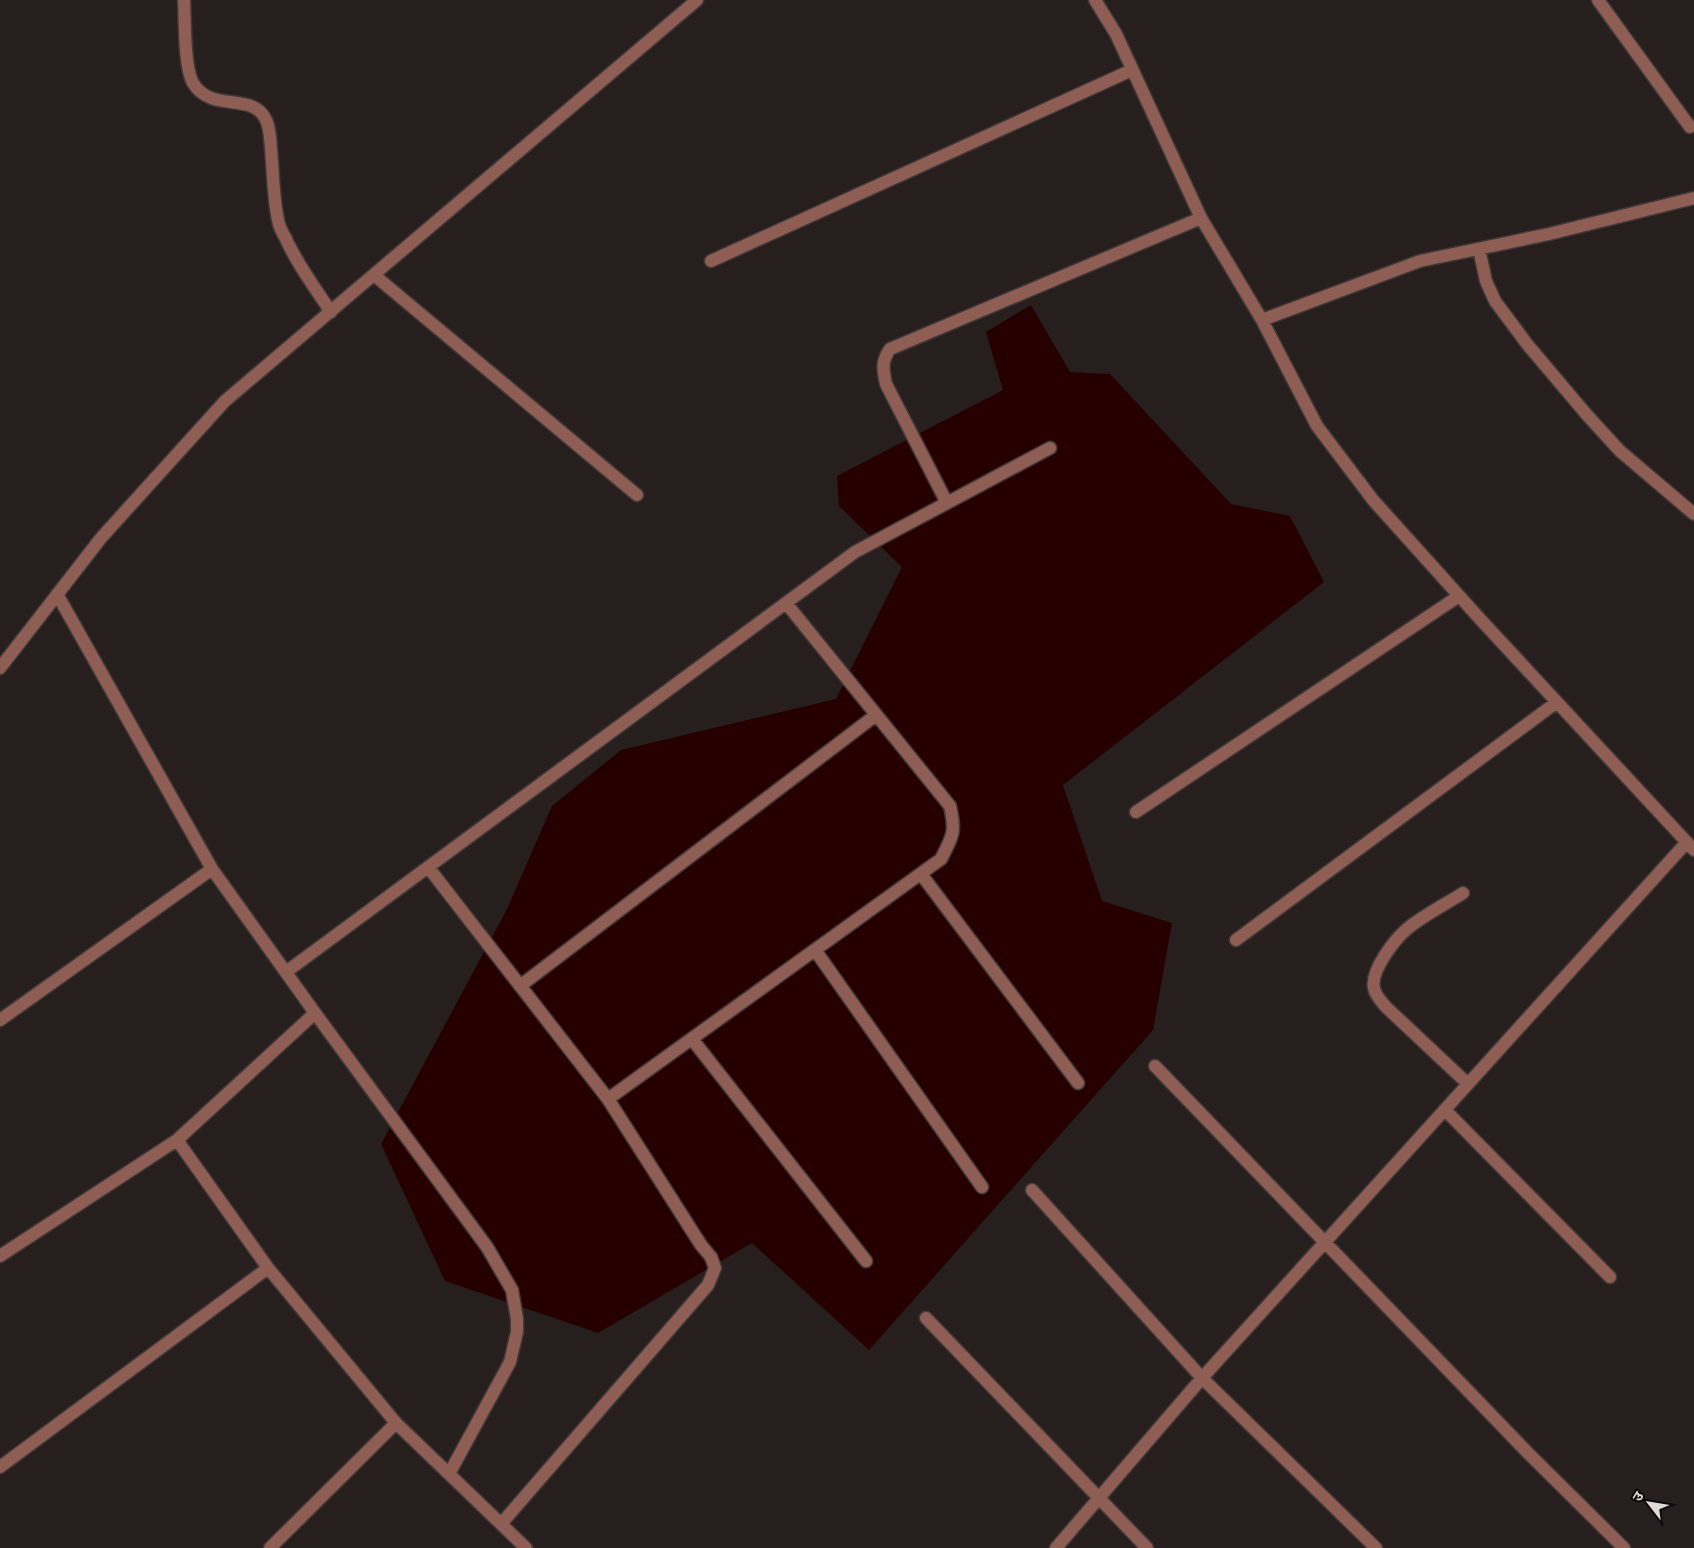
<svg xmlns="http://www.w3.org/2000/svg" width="1694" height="1548" font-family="Barlow,'Noto Sans Devanagari',sans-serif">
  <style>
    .water { fill: #260000 }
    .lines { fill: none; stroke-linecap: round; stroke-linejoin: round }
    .minor-casing { stroke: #413937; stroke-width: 15 }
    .minor { stroke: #8e5d53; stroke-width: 12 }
  </style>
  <rect width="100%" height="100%" fill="#271f1d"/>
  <path class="water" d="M1031 305 1070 372 1110 374 1231 504 1290 516 1324 582 1063 785 1102 901 1172 923 1153 1030 869 1350 752 1243 598 1333 445 1281 381 1144 507 909 552 806 621 750 836 699 902 567 839 506 837 476 1003 390 986 332Z"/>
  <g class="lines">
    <g class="minor-casing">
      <path id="minor" d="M184 0C185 20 184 67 193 83 211 113 251 92 265 118 270 126 270 138 271 148 273 171 273 196 278 220 279 226 282 232 285 237 297 264 315 288 331 312
        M1095 0 1116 34 1201 218 1262 320 1317 426 1373 500 1480 619 1694 850
        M1598 0 1690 127
        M1479 249 1486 281 1495 301 1527 344 1587 415 1620 451 1694 514
        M711 261 1132 70
        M374 275 637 495
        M1262 320 1420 261 1549 234 1694 198
        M947 503 886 384C883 370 881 362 890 349L1201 218
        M57 594 212 869 315 1013 177 1140 268 1268 396 1423 526 1548
        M0 668 101 538 225 401 697 0
        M1136 812 1459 596
        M428 867 608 1099 701 1245 711 1257 715 1268 708 1285 501 1524
        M921 874 1078 1083
        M1463 893C1446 904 1422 916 1407 929 1395 939 1370 971 1374 988 1375 995 1381 1001 1386 1007L1468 1084
        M1236 940 1557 702
        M815 950 982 1187
        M286 972 855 552 1050 448
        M520 986 876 715
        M315 1013 487 1247 512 1290 517 1319V1332L510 1362 449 1474
        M0 1020 212 869
        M692 1039 866 1261
        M1155 1066 1529 1454 1624 1548
        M608 1099 941 859C953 836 956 832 950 806L786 603
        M1445 1110 1610 1277
        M1032 1190 1202 1378 1376 1548
        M0 1256 177 1140
        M926 1318 1147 1548
        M0 1467 268 1268
        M270 1548 396 1423
        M1056 1548 1202 1378 1687 842"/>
    </g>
    <use href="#minor" class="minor"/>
  </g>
  <g transform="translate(1649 1503) rotate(301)" stroke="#0e0a09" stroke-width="4" paint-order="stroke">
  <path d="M0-4L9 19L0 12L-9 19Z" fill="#dfd9d8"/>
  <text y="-8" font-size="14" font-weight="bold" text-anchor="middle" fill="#dfd9d8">उ</text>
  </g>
</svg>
